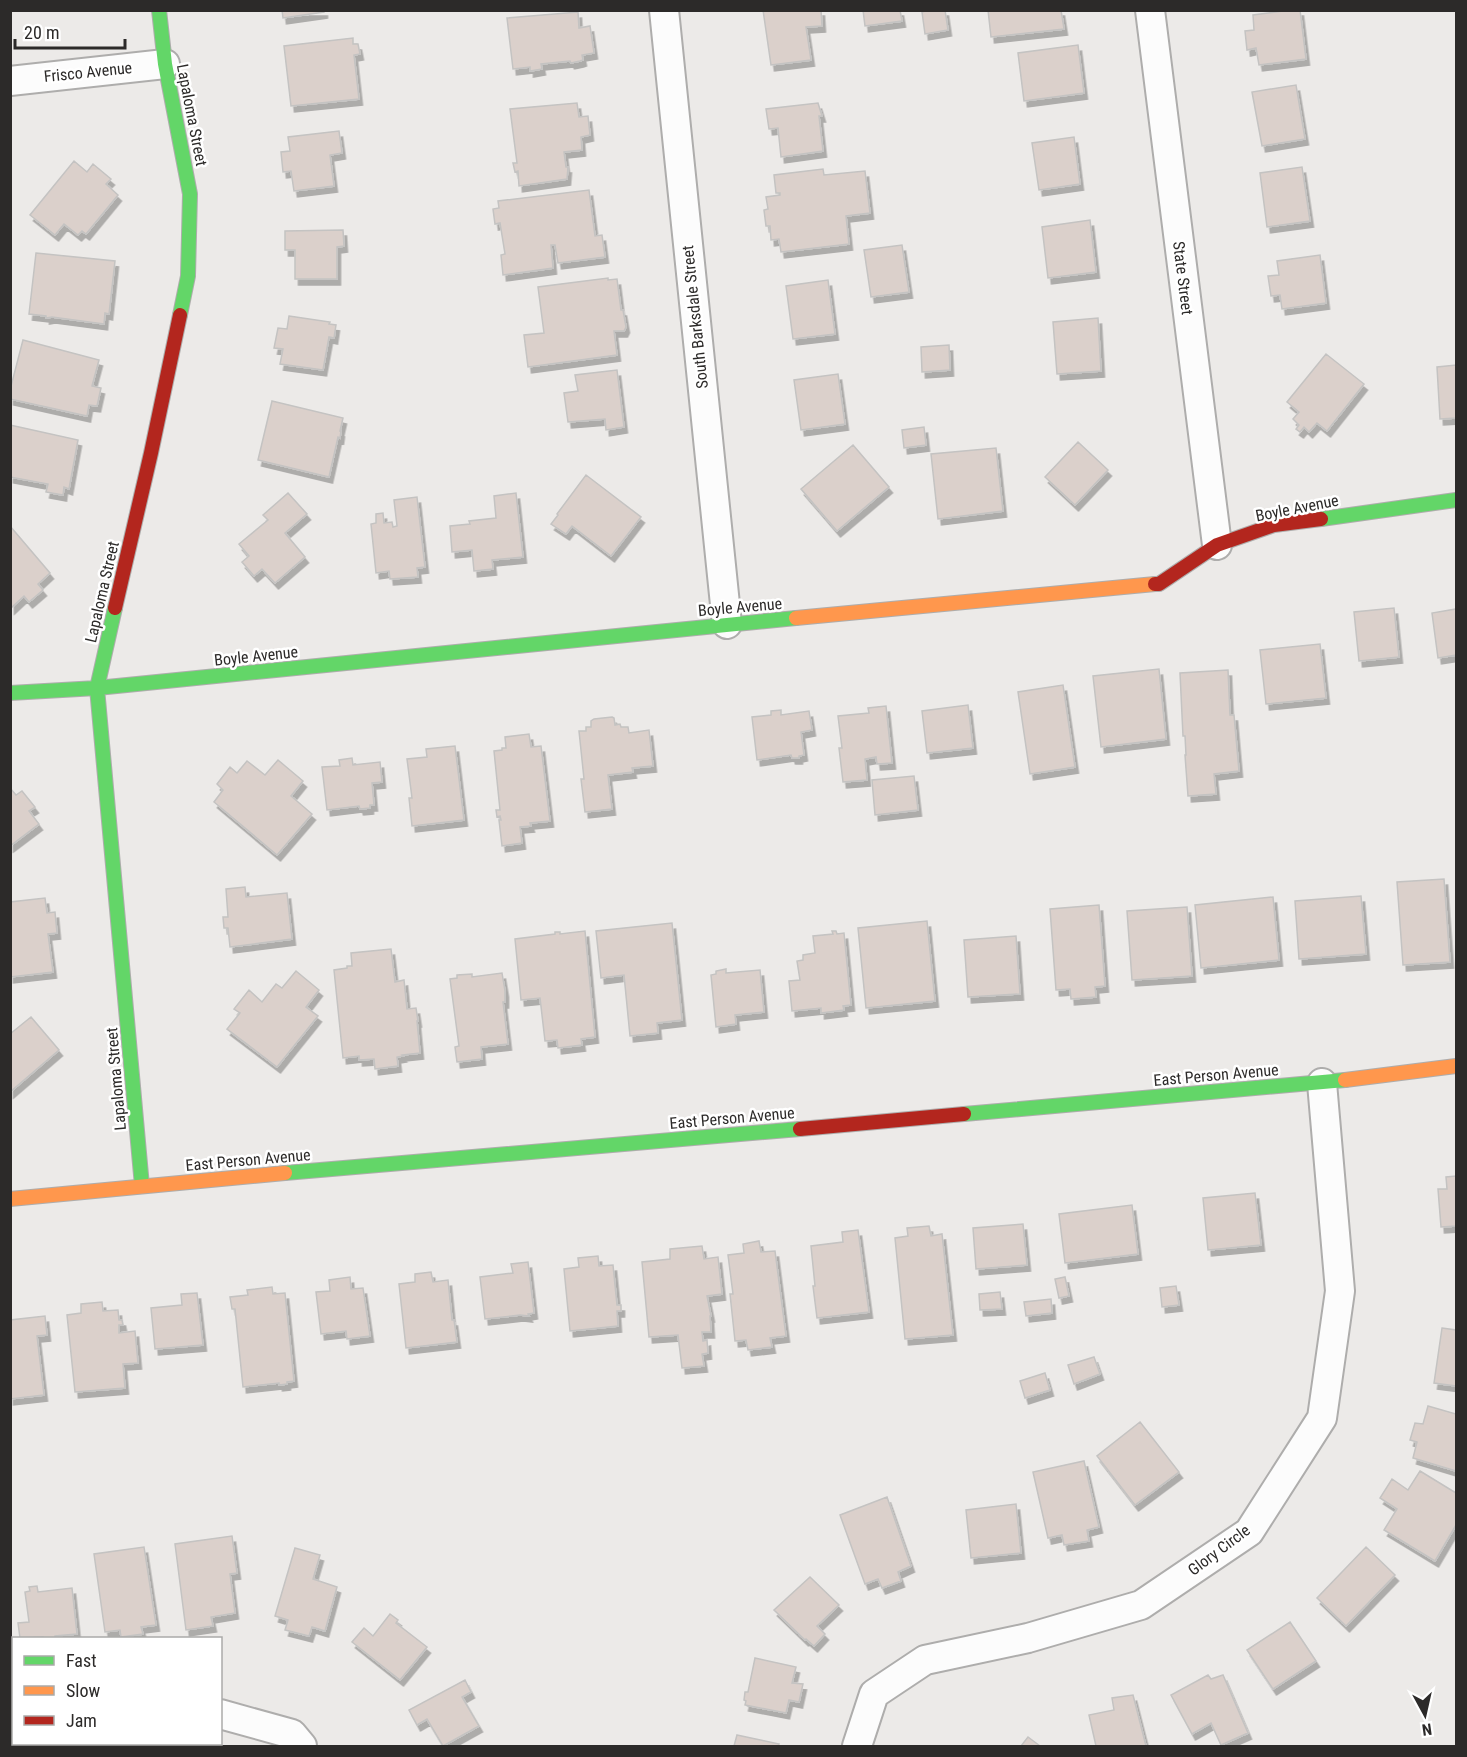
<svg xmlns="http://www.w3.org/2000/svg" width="1467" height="1757" font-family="'Roboto Condensed',sans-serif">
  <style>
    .building { fill: #dbd0cb; stroke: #c4c3c2; stroke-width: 1.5; filter: url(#shadow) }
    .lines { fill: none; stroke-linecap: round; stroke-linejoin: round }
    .street-casing { stroke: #aeadac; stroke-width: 32 }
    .fast-casing { stroke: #aeadac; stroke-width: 16 }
    .slow-casing { stroke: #aeadac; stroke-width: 16 }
    .jam-casing { stroke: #aeadac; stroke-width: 16 }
    .street { stroke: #fcfcfc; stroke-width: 28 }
    .fast { stroke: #63d668; stroke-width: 14 }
    .slow { stroke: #ff974d; stroke-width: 14 }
    .jam { stroke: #b3261e; stroke-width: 14 }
    .labels { text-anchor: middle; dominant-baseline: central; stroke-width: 5; stroke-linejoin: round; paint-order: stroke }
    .street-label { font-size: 16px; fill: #2c2a29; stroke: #fff }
  </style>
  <defs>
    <filter id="shadow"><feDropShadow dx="3.5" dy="6" stdDeviation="0" flood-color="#0004"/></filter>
  </defs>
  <rect width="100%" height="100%" fill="#eceae8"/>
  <path class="building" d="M282 10H324V12L283 18Z
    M763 10H821L822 26 806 27 811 60 771 65Z
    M863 10H900L902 21 865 26Z
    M929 10H945L948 30 925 34 922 12Z
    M988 10H1061L1064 29 991 37Z
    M1290 10H1300L1306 59 1259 65 1256 48 1247 50 1245 31 1254 30 1253 15Z
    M578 12 579 28 590 26 594 53 582 55 583 60 580 61 571 63 570 61 541 64 542 69 530 71V67L513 69 507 18Z
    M353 38V44H358L360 54 354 55 359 99 291 106 284 46Z
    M1078 45 1084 93 1024 101 1018 53Z
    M1296 85 1305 139 1262 146 1252 92Z
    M577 103 579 117 588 116 590 135 581 137 582 150 564 152 566 167H568L567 179 519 186 518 171 515 172 513 163H517L510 109Z
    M818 103 822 116H819L823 151 781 157 778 128 769 129 766 109Z
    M339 131 342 153 330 155 334 186 294 191 291 171 283 172 281 152 290 151 288 137Z
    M1074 137 1080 184 1039 190 1032 143Z
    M74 161 87 172 93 164 111 179 106 184 118 195 86 234 82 231 78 235 64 224 55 235 30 215Z
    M1302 167 1310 221 1267 227 1260 173Z
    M823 169 824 175 865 171 870 213 846 216 849 244 781 252 779 239 771 240 770 226H766L764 210 768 209 766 197 780 195V193H776L774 175Z
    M589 190 595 236 602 235 605 257 558 263 555 245H551L553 268 503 275 501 255 505 254 500 223 495 224 493 209 499 208 498 201Z
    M1090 220 1096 272 1048 278 1042 227Z
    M343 230 344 246 337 247V279H295V250H285V231Z
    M902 245 909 292 871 297 864 250Z
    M36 253 115 261 109 314 105 313 104 324 52 317 46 318V316L29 314Z
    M1320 255 1326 303 1282 309 1280 295 1271 296 1268 276 1279 275 1277 261Z
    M608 278V280L617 279 621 310H623L626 327 624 331H614L617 355 528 367 524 335 544 333 538 287Z
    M828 280 835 334 793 339 786 286Z
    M289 316 330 322 329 324 336 325 334 338 329 337 323 370 280 364 283 349 274 348 278 328 287 329Z
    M1098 318 1101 371 1057 374 1053 322Z
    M23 340 99 360 92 386 101 388 97 406 89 405 87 416 10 399V390Z
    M949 345 950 370 922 372 921 347Z
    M1326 354 1364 384 1327 431 1317 423 1309 432 1304 427 1300 432 1296 429 1299 425 1293 419 1299 412 1287 402Z
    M1456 365V418L1440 419 1437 367Z
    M617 370 624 427 606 430 605 419 568 422 564 393 578 391 575 375Z
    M838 374 845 424 801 430 794 380Z
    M272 401 343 418 340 431H341L340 438 338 437 329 477 258 460Z
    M10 425 78 440 69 489 64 487 63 495 46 492 48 484 10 477Z
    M924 427 926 445 904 448 902 430Z
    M1078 442 1108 470 1075 505 1045 477Z
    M853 445 889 487 837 531 801 489Z
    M996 448 1003 511 938 519 931 454Z
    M586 475 641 517 611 556 572 526 566 534 551 524 558 515 557 514Z
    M288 493 307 514 285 533 305 557 275 583 262 569 254 576 242 562 249 556 239 544 268 520 263 515Z
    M516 493 523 557 492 560 493 569 474 571 472 550 452 552 450 526 470 524 469 521 496 518 494 496Z
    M417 497 425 567 417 568 418 577 390 579 389 571 376 573 371 524 376 523V514L383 513 384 523 392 522 393 527 397 526 394 500Z
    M10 526 50 573 38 584 43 590 29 602 24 596 11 608Z
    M1394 608 1399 657 1359 661 1354 612Z
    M1456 609V655L1438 658 1432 613Z
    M1320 644 1326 698 1266 704 1260 650Z
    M1159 669 1166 739 1101 747 1093 676Z
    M1228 670 1230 715H1234L1239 771 1214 774 1216 794 1188 796 1185 755H1186L1185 736H1183L1180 673Z
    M1063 685 1075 767 1030 774 1018 692Z
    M968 705 973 748 927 753 922 711Z
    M886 706 892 763 877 764 876 757 865 759 867 780 843 782 839 748H842L838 716 869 713 868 708Z
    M781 710V715L809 711 812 730 801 732 804 755 799 756V758H792L791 755 757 760 752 717 771 715V711Z
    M612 717 614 718 615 725 620 724 621 727H628L629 733 649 730 653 766 632 768 633 772 608 775 612 809 585 812 581 779H584L579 731H586V727H591V721L594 719Z
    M529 734 531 747 541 746 550 821 530 823 531 826 520 827 522 843 502 846 499 820H501L500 816 497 817 496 810H500L494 751 502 750V748H506L505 737Z
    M455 746 464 820 412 826 409 798H412L407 759 427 757 426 749Z
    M352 758 353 765 380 762 382 782 372 783 374 805H370V808L360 809 359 806 327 810 322 767 340 766 339 760Z
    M278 760 303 781 291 796 312 814 277 855 214 802 223 790 217 784 230 767 237 773 247 761 265 775Z
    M914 776 918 810 875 815 872 780Z
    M10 788 16 795 22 791 35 807 29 811 39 824 10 846Z
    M1444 879 1450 962 1403 965 1397 882Z
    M245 887 246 897 287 893 292 939 230 947 228 928H224L223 917H228L226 889Z
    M1361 896 1366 954 1299 959 1295 901Z
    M1273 897 1279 960 1201 968 1195 905Z
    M45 898 47 913 55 912 57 933 48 934 53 972 10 977V902Z
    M1099 905 1105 986 1095 987 1096 997 1071 999 1070 989 1056 990 1050 909Z
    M1187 907 1192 976 1132 980 1127 911Z
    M927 921 935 1001 866 1008 858 928Z
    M672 923 682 1020 657 1023 658 1033 630 1036 624 975 601 978 596 931Z
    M585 931 595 1037 581 1039 582 1045 558 1048 557 1040 545 1041 540 998 521 1000 515 939 555 934V932H560V934Z
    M832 931H836L837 934 844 933 851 1005 843 1006 844 1010 821 1013V1008L792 1011 789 981 800 980 797 961 803 960V955L815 953 813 936 833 934Z
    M1016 936 1020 994 968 997 964 940Z
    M391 949 395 982 404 980 407 1009 416 1008 418 1021H417L420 1053 402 1055 403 1056 397 1057 398 1066 375 1069 374 1059 359 1060V1056L343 1058 334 970 347 968V966H352L351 953Z
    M726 969V973L760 970 764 1012 735 1015 736 1024 716 1027 711 975 716 974V971Z
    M296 971 319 990 306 1007 318 1016 277 1067 227 1029 240 1013 234 1009 249 990 262 1002 276 984 282 988Z
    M502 973 505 991V1002H503L508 1044 481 1047 482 1059 457 1062 455 1047 459 1046 450 979 457 978V975L472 974V977Z
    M31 1017 59 1050 10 1092V1034Z
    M1456 1176V1226L1441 1227 1438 1189H1447L1446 1177Z
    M1255 1193 1261 1245 1208 1250 1203 1198Z
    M1132 1205 1138 1254 1065 1263 1059 1214Z
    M1023 1224 1027 1265 976 1269 973 1228Z
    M929 1226 931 1236 942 1234 953 1335 905 1339 895 1238 908 1236 907 1228Z
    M858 1230 869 1312 817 1318 813 1286H815L811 1246 843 1242 842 1232Z
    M759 1241 761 1252 775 1251 786 1336 770 1338 772 1347 748 1350 746 1340 735 1341 730 1294H733L728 1255 744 1253 743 1244Z
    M702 1246 704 1259 718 1257 722 1294 707 1296 711 1316H710L711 1332H702L703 1341 707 1340 708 1353 702 1354 704 1366 682 1368 678 1335 649 1337 642 1262 670 1259V1249Z
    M598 1256 599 1266 613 1265 617 1305H621V1311H617L618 1326 570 1331 564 1269 579 1267 578 1258Z
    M528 1262 534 1313 528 1314 529 1316 520 1315 485 1319 480 1277 513 1273 511 1264Z
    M431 1272 433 1282 448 1280 452 1320H454L457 1342 406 1348 399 1284 415 1282V1274Z
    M350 1277 351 1289 363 1288 370 1336 347 1339 346 1331 321 1334 316 1292 330 1291 329 1280Z
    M1065 1277 1069 1296 1059 1298 1055 1279Z
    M1176 1286 1179 1305 1162 1307 1160 1288Z
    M272 1287 273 1294 285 1293 294 1381 287 1382V1384L279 1385V1383L243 1387 235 1309H232L230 1297 248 1295 247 1290Z
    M1000 1292 1002 1309 980 1310 979 1294Z
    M197 1293 203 1345 155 1349 151 1308 182 1305 181 1294Z
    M1051 1299 1052 1313 1026 1316 1024 1302Z
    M102 1302 103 1311 118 1310 119 1320H122L123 1325H119V1333L135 1331 138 1363 123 1364 125 1388 75 1392 67 1315 81 1313V1304Z
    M45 1316 47 1335 37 1336 44 1395 10 1399V1320Z
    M1442 1328 1456 1330V1386L1434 1383Z
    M1094 1357 1100 1374 1074 1384 1068 1365Z
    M1045 1373 1050 1390 1025 1398 1020 1381Z
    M1428 1406 1456 1414V1471L1413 1458 1417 1442 1410 1440 1415 1423 1423 1424Z
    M1140 1422 1179 1472 1135 1505 1097 1456Z
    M1084 1461 1099 1527 1087 1530 1089 1541 1064 1545 1062 1535 1048 1538 1033 1472Z
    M1420 1471 1456 1493V1525L1435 1561 1384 1530 1397 1509 1380 1498 1392 1479 1408 1490Z
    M887 1497 911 1566 898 1572 901 1581 882 1588 878 1579 865 1584 840 1515Z
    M1016 1504 1021 1553 971 1558 966 1510Z
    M232 1536 237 1573 230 1574 235 1613 211 1617 213 1626 186 1630 175 1544Z
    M144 1547 156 1625 141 1627 143 1634 121 1637 120 1630 105 1632 94 1554Z
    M1366 1547 1395 1575 1346 1626 1317 1598Z
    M295 1548 320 1555 313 1579 337 1587 325 1631 312 1627 309 1636 285 1630 288 1620 275 1616Z
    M810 1577 839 1605 817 1626 825 1634 814 1646 806 1639 805 1640 774 1610Z
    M37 1586 38 1592 72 1588 77 1634 55 1636V1638H44L43 1637 20 1638 18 1623 29 1622 25 1592 30 1591 29 1587Z
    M390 1614 398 1620 396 1623 427 1647 400 1680 352 1642 364 1628 373 1636Z
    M1290 1622 1316 1661 1273 1689 1247 1650Z
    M755 1658 796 1667 792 1683 803 1684 799 1702 789 1700 786 1713 745 1705 746 1701 744 1700 745 1692H748Z
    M1208 1675 1211 1679 1223 1675 1248 1733 1221 1745 1211 1723 1192 1734 1171 1695Z
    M465 1680 471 1692 462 1697 479 1726 443 1746 427 1719 417 1725 409 1710Z
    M1133 1695 1146 1746H1096L1089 1715 1114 1710 1112 1698Z
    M737 1735 779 1744 778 1746H734Z
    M1028 1737 1040 1746H1021Z"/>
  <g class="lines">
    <g class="street-casing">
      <path id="street" d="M664 10 727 624
        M1150 10 1217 545
        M10 81 165 64
        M220 1714 292 1734 302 1746
        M10 1730H14
        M857 1746 874 1694 925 1660 1028 1638 1141 1605 1249 1532 1322 1418 1340 1291 1322 1083"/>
    </g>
    <g class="fast-casing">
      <path id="fast" d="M159 10 165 64 190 194 188 276 180 315
        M1321 519 1456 500
        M115 608 97 688 142 1186
        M10 693 97 688 796 618
        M964 1114 1345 1080
        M285 1173 800 1129"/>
    </g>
    <g class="slow-casing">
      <path id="slow" d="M796 618 1155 584
        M1345 1080 1456 1066
        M10 1199 285 1173"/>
    </g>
    <g class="jam-casing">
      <path id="jam" d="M1155 584H1159L1217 545 1274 525 1321 519
        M115 608 151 453 180 315
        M800 1129 964 1114"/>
    </g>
    <use href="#street" class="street"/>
    <use href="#fast" class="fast"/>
    <use href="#slow" class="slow"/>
    <use href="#jam" class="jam"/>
  </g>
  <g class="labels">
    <g class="street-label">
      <text transform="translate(88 72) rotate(-6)">Frisco Avenue</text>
      <text transform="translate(192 115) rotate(79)">Lapaloma Street</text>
      <text transform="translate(1183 278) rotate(83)">State Street</text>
      <text transform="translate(695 317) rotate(-96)">South Barksdale Street</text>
      <text transform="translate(1297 508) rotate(-11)">Boyle Avenue</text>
      <text transform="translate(102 592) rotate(-77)">Lapaloma Street</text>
      <text transform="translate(740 607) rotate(-5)">Boyle Avenue</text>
      <text transform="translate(256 656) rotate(-6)">Boyle Avenue</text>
      <text transform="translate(1216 1075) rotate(-5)">East Person Avenue</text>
      <text transform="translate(116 1079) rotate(-95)">Lapaloma Street</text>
      <text transform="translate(732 1118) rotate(-5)">East Person Avenue</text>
      <text transform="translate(248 1160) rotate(-5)">East Person Avenue</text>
      <text transform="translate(1219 1550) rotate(-37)">Glory Circle</text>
    </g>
  </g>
  <rect width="1467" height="1757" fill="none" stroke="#2c2a29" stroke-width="24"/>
  <rect x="12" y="1637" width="210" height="108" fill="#ffffff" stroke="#abaaa9" stroke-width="1.5"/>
  <rect x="24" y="1656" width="30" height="9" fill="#63d668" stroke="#abaaa9" stroke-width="1.5"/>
  <text x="66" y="1667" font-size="18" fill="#2c2a29">Fast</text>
  <rect x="24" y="1686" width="30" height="9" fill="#ff974d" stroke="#abaaa9" stroke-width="1.5"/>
  <text x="66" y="1697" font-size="18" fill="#2c2a29">Slow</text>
  <rect x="24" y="1716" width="30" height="9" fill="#b3261e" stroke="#abaaa9" stroke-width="1.5"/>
  <text x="66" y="1727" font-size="18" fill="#2c2a29">Jam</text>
  <g transform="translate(1425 1715) rotate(172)" stroke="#ffffff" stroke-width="4.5" paint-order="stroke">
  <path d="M0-4.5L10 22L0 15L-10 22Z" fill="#2c2a29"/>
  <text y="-9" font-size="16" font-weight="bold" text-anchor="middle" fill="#2c2a29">N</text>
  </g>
  <path d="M15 39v9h110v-9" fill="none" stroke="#2c2a29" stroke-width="3"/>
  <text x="24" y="39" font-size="18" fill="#2c2a29" stroke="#ffffff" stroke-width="4.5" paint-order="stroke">20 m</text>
</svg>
